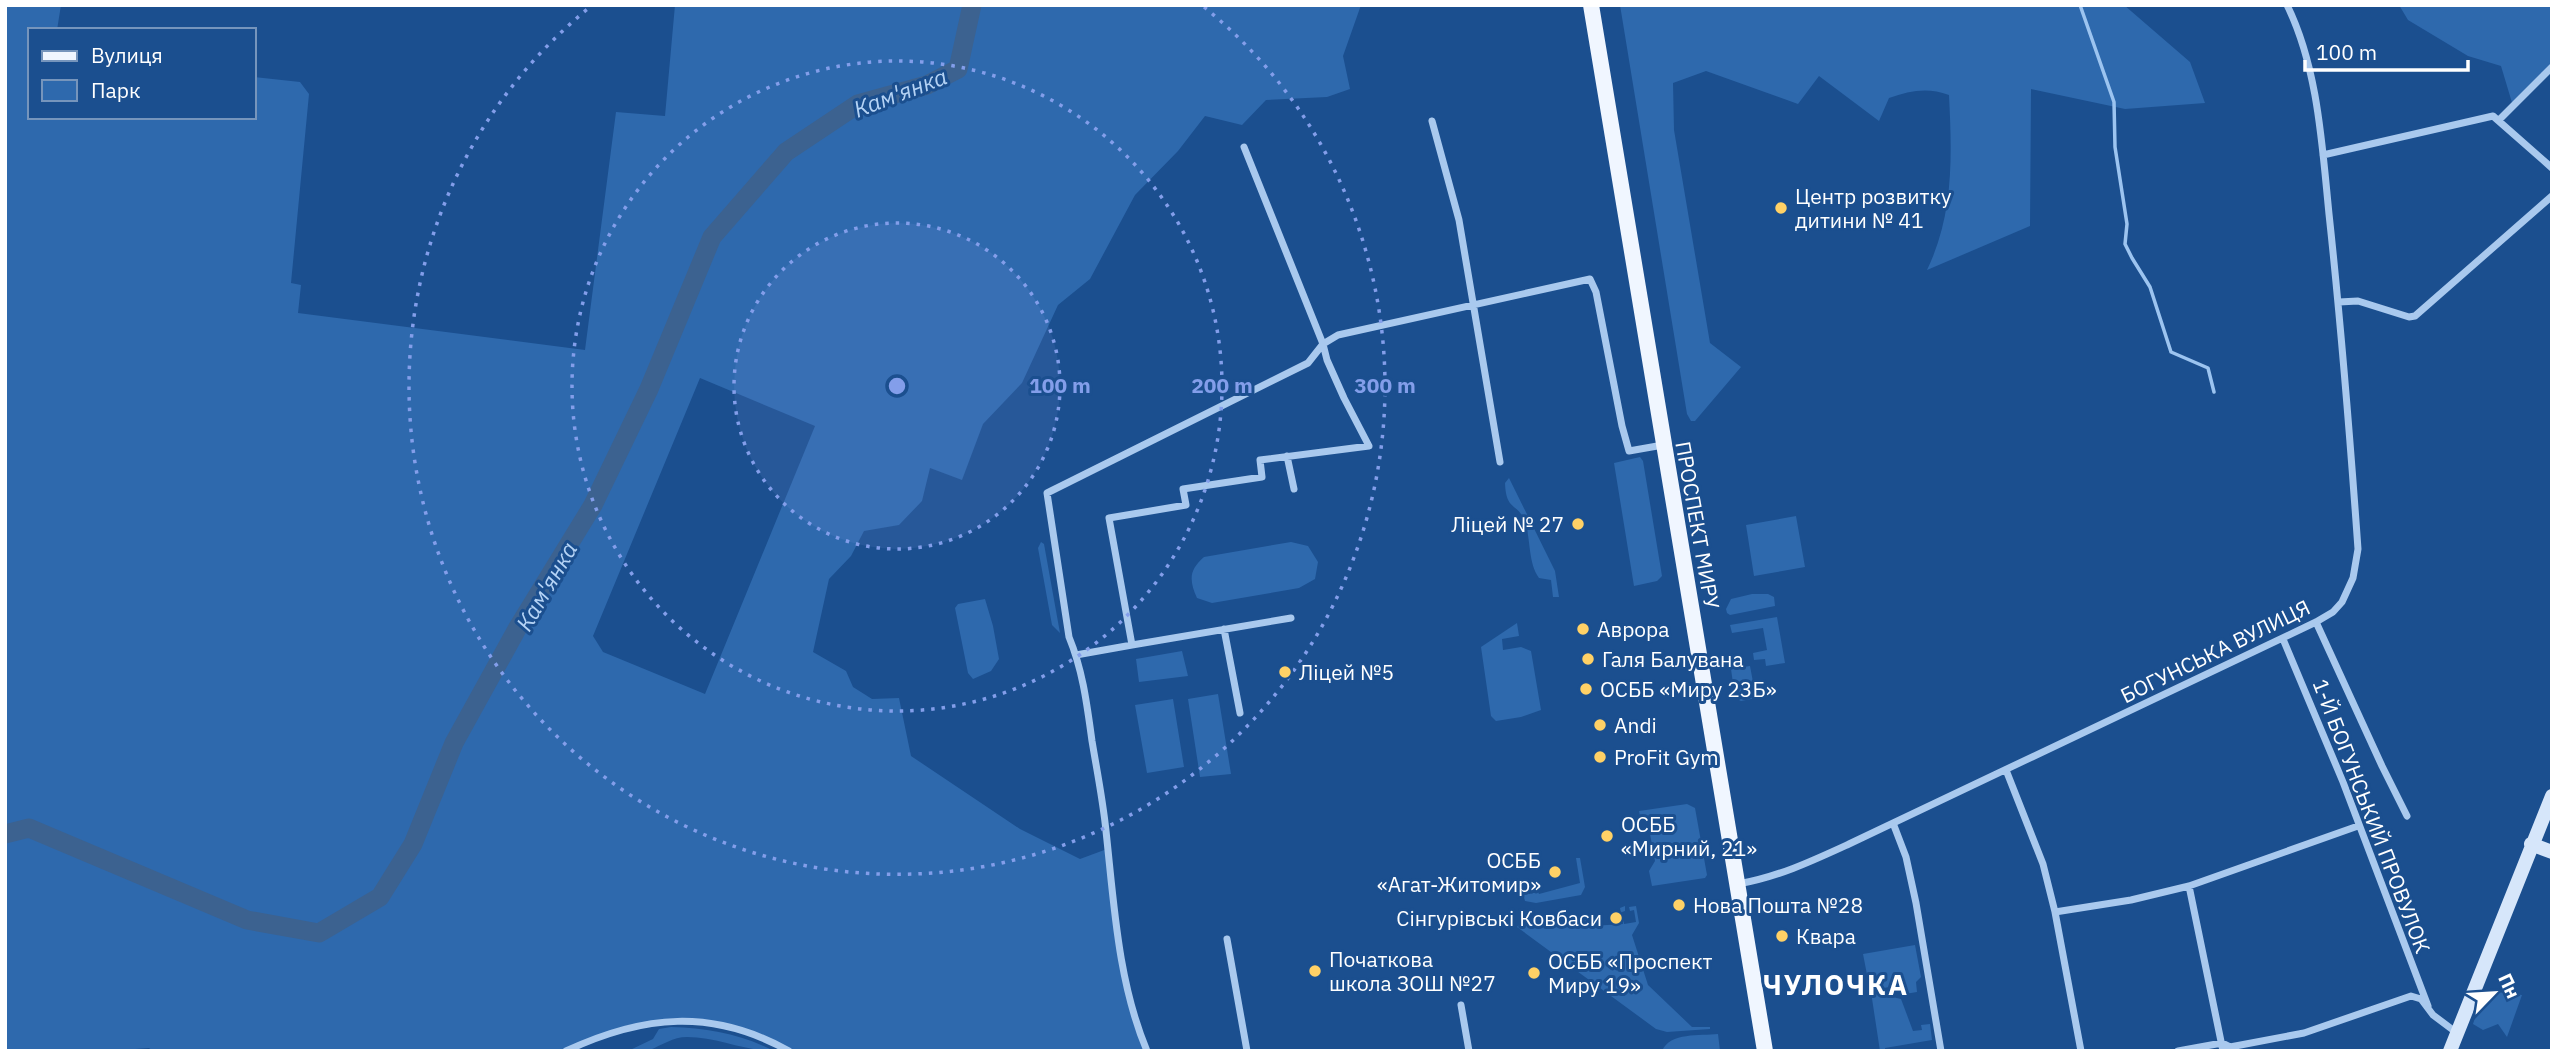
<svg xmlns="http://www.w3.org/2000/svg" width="2557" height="1056" font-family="'IBM Plex Sans',sans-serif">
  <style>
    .green { fill: #2e69ad; fill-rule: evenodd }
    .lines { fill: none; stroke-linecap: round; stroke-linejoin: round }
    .stream { stroke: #9cc4f0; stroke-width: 3.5 }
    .river { stroke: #3c6290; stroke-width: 19 }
    .street { stroke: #a9c9ee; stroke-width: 7 }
    .secondary { stroke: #d6e6fa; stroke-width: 14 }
    .primary { stroke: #f0f6ff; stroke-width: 16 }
    .ring { fill: none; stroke: #839eea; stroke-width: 3.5; stroke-dasharray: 3.5 7 }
    .poi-dot { fill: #ffd166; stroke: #1b4f8f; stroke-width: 2.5 }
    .labels { text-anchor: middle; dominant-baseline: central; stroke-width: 6; stroke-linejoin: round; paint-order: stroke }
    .poi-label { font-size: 21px; fill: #fff; stroke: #1b4f8f; text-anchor: start }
    .street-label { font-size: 21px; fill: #fff; stroke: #1b4f8f }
    .water-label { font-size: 23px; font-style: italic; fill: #b5d3f5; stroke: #1b4f8f }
    .district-label { font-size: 28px; font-weight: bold; letter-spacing: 2px; fill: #fff; stroke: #1b4f8f }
    .centre { fill: #839eea; stroke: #1b4f8f; stroke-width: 3.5 }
    .ring-label { font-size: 21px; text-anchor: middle; font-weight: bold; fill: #839eea; stroke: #1b4f8f; stroke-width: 6; stroke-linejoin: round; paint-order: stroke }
  </style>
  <rect width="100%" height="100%" fill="#1b4f8f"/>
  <path class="green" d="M5 5H61L57 30H30V117H254V77L300 82 309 94 291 283 301 285 298 313 585 350 616 112 665 116 675 5H1361L1343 56 1350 89 1327 97 1266 100 1242 125 1205 116 1178 151 1135 195 1090 279 1058 305 1022 383 983 424 962 480 930 468 922 501 899 525 864 531 851 556 829 579 813 652 846 671 853 687 872 699 899 698 911 756 1020 829 1080 859 1107 849 1121 958 1147 1051H789L716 1023 632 1026 566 1051H153L149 1048 109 1051H5ZM700 378 815 426 705 694 603 652 593 636Z
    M1620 5H2124L2190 62 2205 103 2125 109 2031 89 2030 226 1927 270C1954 214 1952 156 1949 95 1927 87 1910 91 1889 98L1879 121 1819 76 1798 104 1706 71 1673 83 1674 130 1710 343 1741 367 1695 421H1691L1687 414Z
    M2399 5H2552V67L2513 106 2501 66 2468 56 2408 20Z
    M1640 457 1643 461 1662 576 1657 581 1634 586 1614 463Z
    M1509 478 1555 571 1559 597H1553L1551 580 1539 578C1528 563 1531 540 1525 522 1518 502 1506 512 1505 483Z
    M1796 516 1805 567 1754 576 1746 525Z
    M1041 542 1044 544 1060 633 1052 625 1038 548Z
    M1291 542 1308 546 1318 562 1315 579 1299 588 1212 603 1197 598C1189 580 1189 570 1204 557Z
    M1752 594H1768L1774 597 1775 606 1730 615 1727 613 1726 609 1731 599Z
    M985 599 993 626 999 659 991 671 973 679 968 673 955 608 958 604Z
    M1777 617 1785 663 1766 666 1765 659 1754 660 1753 653 1767 650 1763 628 1732 633 1730 625Z
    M1517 623 1519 636 1502 639 1503 650 1521 647 1531 651 1541 710 1521 717 1496 721 1491 716 1481 647Z
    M1182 651 1188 676 1139 682 1136 659Z
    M1750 666 1756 698 1741 701 1735 698 1731 669Z
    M1218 694 1231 774 1200 777 1188 699Z
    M1173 699 1184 767 1147 773 1135 705Z
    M1687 804 1695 808 1707 875 1705 878 1652 886 1649 871 1655 861 1648 823 1640 816 1639 811Z
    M1576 858H1580L1585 887 1581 895 1536 903 1525 901 1521 886 1527 885 1529 894 1538 892 1539 894 1580 883Z
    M1625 906V911L1622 912 1624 924 1636 922 1634 910 1630 911 1629 907 1636 906 1639 923 1632 935 1648 985 1692 1027H1710V1029L1667 1032 1656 1029 1517 927C1526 916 1537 917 1548 925L1590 919 1592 926 1623 924 1620 908Z
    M1915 945 1921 977 1916 982 1917 992 1905 994 1903 985 1870 990 1863 954Z
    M1871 992 1901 999 1913 1031 1922 1030 1921 1025 1930 1024 1932 1040 1885 1048V1051H1880Z
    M2497 992 2522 995 2507 1037 2498 1024 2483 1030 2473 1024 2481 999Z
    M671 1027C708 1028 741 1034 774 1051 744 1051 717 1037 687 1037 673 1037 662 1045 650 1050 643 1052 635 1051 628 1051L653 1039 659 1029Z
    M1718 1034 1720 1051H1662C1670 1032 1700 1036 1718 1034Z"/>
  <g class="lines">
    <path class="stream" d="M2080 5 2114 102 2115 147 2127 224 2125 244 2132 258 2150 287 2171 352 2208 368 2214 392"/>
    <path class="river" d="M5 834 29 828 247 920 319 933 380 897 413 844 454 743 517 629 593 505 649 389 712 237 786 152 858 104 927 85 958 69 972 5"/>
    <path class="street" d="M2499 120 2552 67
      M1432 121 1459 220 1500 462
      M2323 155 2493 116 2552 168
      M2339 302 2358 301 2409 317 2415 316 2552 196
      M1629 451 1663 445
      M1287 456 1294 489
      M2316 622 2382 766 2407 816
      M1224 629 1240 713
      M2283 639 2343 782 2428 1006
      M1132 645 1291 618
      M1076 655 1132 645 1109 518 1186 505 1183 489 1262 477 1260 460 1369 446 1344 398 1327 360 1323 344 1244 147
      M2006 770 2043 864 2055 912 2081 1051
      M1893 823 1906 857 1916 903 1941 1051
      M1738 884C1778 877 1812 861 1849 844L2316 622 2333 612 2342 602 2353 578 2358 549C2350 437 2341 325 2329 214 2322 145 2318 68 2287 5
      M2189 886 2223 1051
      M2055 912 2131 900 2189 886 2358 826
      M1227 939 1247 1051
      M1461 1005 1469 1051
      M566 1051C643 1015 712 1008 789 1051
      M1147 1051C1118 982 1114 904 1106 831 1103 801 1097 771 1092 741 1087 705 1083 671 1069 637L1047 493 1308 363 1323 344 1338 335 1590 279 1596 292 1622 426 1629 451
      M2178 1051 2222 1043 2230 1047 2304 1033 2411 996 2421 999 2433 1015 2457 1033"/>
    <path class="secondary" d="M2531 844 2552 852
      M2450 1051 2552 796"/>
    <path class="primary" d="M1591 5 1765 1051"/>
  </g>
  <circle cx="897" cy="386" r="163" fill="#839eea" fill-opacity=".12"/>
  <g class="ring">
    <circle cx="897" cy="386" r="163"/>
    <circle cx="897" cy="386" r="325"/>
    <path d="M1204 7A488 488 0 1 1 590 7"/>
  </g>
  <g class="poi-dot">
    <circle cx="1781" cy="208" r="7"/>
    <circle cx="1578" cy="524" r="7"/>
    <circle cx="1583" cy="629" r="7"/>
    <circle cx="1588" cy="659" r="7"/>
    <circle cx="1285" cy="672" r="7"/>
    <circle cx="1586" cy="689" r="7"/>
    <circle cx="1600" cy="725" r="7"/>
    <circle cx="1600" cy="757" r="7"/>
    <circle cx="1607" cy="836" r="7"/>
    <circle cx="1555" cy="872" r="7"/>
    <circle cx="1679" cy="905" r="7"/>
    <circle cx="1616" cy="918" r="7"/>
    <circle cx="1782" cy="936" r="7"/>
    <circle cx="1315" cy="971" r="7"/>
    <circle cx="1534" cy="973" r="7"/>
  </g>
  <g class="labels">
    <g class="poi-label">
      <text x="1795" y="196">Центр розвитку<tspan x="1795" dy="24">дитини № 41</tspan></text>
      <text x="1564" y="524" text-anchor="end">Ліцей № 27</text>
      <text x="1597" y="629">Аврора</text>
      <text x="1602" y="659">Галя Балувана</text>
      <text x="1299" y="672">Ліцей №5</text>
      <text x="1600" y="689">ОСББ «Миру 23Б»</text>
      <text x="1614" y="725">Andi</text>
      <text x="1614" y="757">ProFit Gym</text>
      <text x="1621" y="824">ОСББ<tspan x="1621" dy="24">«Мирний, 21»</tspan></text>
      <text x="1541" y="860" text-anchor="end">ОСББ<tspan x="1541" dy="24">«Агат-Житомир»</tspan></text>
      <text x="1693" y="905">Нова Пошта №28</text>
      <text x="1602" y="918" text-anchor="end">Сінгурівські Ковбаси</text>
      <text x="1796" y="936">Квара</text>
      <text x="1329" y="959">Початкова<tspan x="1329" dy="24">школа ЗОШ №27</tspan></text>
      <text x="1548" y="961">ОСББ «Проспект<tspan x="1548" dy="24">Миру 19»</tspan></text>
    </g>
    <g class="street-label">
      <text transform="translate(1698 525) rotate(80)">ПРОСПЕКТ МИРУ</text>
      <text transform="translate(2215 651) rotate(-26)">БОГУНСЬКА ВУЛИЦЯ</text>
      <text transform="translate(2372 816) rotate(69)">1-Й БОГУНСЬКИЙ ПРОВУЛОК</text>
    </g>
    <g class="water-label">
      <text transform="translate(900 92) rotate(-21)">Кам'янка</text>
      <text transform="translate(546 586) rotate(-60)">Кам'янка</text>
    </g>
    <g class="district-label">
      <text x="1836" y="984">ЧУЛОЧКА</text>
    </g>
  </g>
  <circle cx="897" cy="386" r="10" class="centre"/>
  <g class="ring-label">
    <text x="1060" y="393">100 m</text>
    <text x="1222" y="393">200 m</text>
    <text x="1385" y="393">300 m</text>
  </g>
  <rect width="2557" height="1056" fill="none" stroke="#ffffff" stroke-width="14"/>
  <rect x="28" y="28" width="228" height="91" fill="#1b4f8f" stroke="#7695bc" stroke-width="2"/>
  <rect x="42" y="51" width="35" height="10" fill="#f0f6ff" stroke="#7695bc" stroke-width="2"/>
  <text x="91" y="63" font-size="21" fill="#ffffff">Вулиця</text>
  <rect x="42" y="80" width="35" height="21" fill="#2e69ad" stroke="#7695bc" stroke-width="2"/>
  <text x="91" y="98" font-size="21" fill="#ffffff">Парк</text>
  <g transform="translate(2494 993) rotate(65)" stroke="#1b4f8f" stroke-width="5" paint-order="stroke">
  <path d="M0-5L12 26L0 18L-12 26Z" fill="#ffffff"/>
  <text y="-10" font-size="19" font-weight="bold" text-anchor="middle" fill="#ffffff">Пн</text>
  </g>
  <path d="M2305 60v10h163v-10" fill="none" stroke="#ffffff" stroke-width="3.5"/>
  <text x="2316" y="60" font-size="21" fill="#ffffff" stroke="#1b4f8f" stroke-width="5" paint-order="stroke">100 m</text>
</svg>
